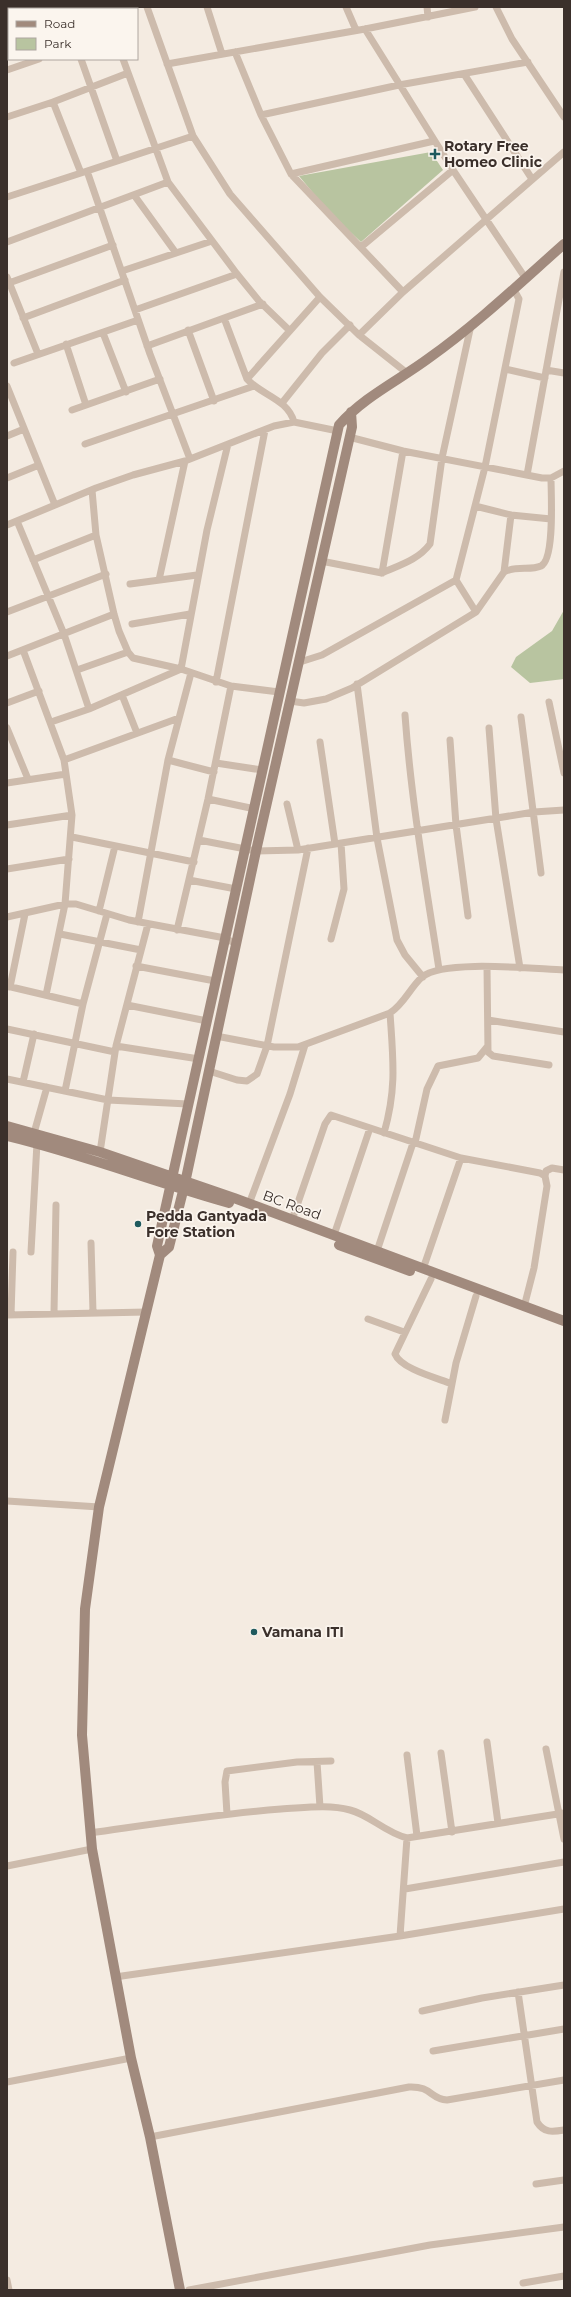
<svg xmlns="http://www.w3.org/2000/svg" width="571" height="2297" font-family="Montserrat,sans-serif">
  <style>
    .green { fill: #b8c4a0 }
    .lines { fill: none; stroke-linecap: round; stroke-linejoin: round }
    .street { stroke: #cdbbac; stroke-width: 7 }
    .secondary { stroke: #a18a7d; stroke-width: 10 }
    .poi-dot { fill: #1f5a5e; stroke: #fbf5ee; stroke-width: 1.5 }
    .labels { text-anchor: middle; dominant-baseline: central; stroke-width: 3.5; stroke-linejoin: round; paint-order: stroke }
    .poi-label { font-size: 14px; font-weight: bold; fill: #3b302b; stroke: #fbf5ee; text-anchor: start }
    .street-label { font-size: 14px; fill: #3b302b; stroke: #fbf5ee }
  </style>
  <rect width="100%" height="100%" fill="#f4ebe1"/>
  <path class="green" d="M431 152 443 170 361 242 329 212 299 176Z
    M564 610V679L530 683 511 667 516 657 552 631Z"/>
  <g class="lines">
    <path class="street" d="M19 7 20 9
      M105 7 106 9
      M147 7 193 136 230 194 320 297 359 335 407 373
      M207 7 222 54
      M346 7 356 30
      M427 7 428 17
      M496 7 512 39 564 117
      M58 9 63 7
      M7 27H9
      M365 29 453 170 526 279
      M235 52 261 115 291 174 403 292
      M81 59 117 161
      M123 59 168 182 237 274 259 301 289 330
      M167 64 365 29 475 7
      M7 70 39 59
      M464 74 532 179
      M53 102 128 73
      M261 115 399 85 528 62
      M7 117 53 102 81 173 193 136
      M87 171 150 354 190 459
      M291 174 434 141
      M134 195 176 253
      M7 197 81 173
      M7 242 168 182
      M361 247 453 170
      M122 271 212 241
      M7 277 38 354
      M9 283 113 245
      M135 310 237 274
      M23 318 125 280
      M224 318 263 304
      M188 330 214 401
      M103 333 126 392
      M359 335 403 292 564 152
      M66 344 86 405
      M147 346 224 318 247 379C261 395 288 399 294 422
      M14 363 138 320
      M505 369 545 378
      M546 370 564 373
      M247 379 320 297
      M7 386 55 505
      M282 403 322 353 350 325
      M72 410 160 379
      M7 436 24 429
      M349 437 403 451 542 478H551L564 471
      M85 444 254 386
      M527 475 564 272
      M7 478 39 465
      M92 490 96 535 114 614 119 631 128 652 133 658 181 669 231 686 279 692
      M475 506 511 515 504 572
      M511 515 551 519
      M17 521 64 634 89 709
      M7 525 96 488 133 475 185 461 274 426 294 422 338 431
      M33 560 96 535
      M321 561 382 573 403 451
      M382 573C400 565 418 560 430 544L442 458 471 325
      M159 580 185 461
      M456 580 476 612
      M130 584 197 575
      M7 612 106 574
      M132 624 190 614
      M23 650 64 760 72 815 65 904 46 995
      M7 656 114 614
      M300 662 322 655 456 580 485 467 519 299 514 290
      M77 670 128 652
      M216 682 265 430
      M357 684 377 838 397 940 405 955 423 977
      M122 695 137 733
      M290 701 304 703 326 699 352 688 476 612 504 572C517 565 530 571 541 566 555 559 551 494 551 478
      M549 702 564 773
      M7 703 39 691
      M405 715C411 800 426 885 439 969
      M521 717 541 873
      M51 722 89 709 181 669 207 530 228 444
      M7 728 28 779
      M489 728 496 819 520 968
      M450 740 456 825 468 916
      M320 742 335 844
      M64 760 179 718
      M168 760 214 772
      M216 763 262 770
      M7 783 66 774
      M208 799 255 809
      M287 804 298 850
      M7 825 72 815
      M72 837 194 862
      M199 840 256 851 298 850 534 812 564 810
      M7 869 69 859
      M189 880 236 889
      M99 911 115 846
      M7 917 65 904H76L129 920 225 938 236 944
      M138 922 168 760 191 673
      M177 930 208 799 231 686
      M60 934 141 950
      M331 939 344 889 341 843
      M136 966 215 981
      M487 967 488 1052 493 1056 549 1065
      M7 986 83 1004
      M10 987 25 914
      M127 1005 207 1021
      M488 1020 564 1032
      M7 1029 115 1052
      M216 1036 274 1047H298L390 1013C404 1004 410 988 422 977 443 959 535 969 564 970
      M116 1046 199 1059
      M209 1071 237 1080 247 1081 257 1074 267 1046 308 848
      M7 1079 108 1100 188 1104
      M23 1082 34 1034
      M65 1091 83 1004 107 914
      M34 1133 47 1087
      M384 1133C397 1088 393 1059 390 1013
      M100 1152 116 1046 148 924
      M545 1176 546 1171 552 1168 564 1170
      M249 1204 290 1094 305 1045
      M292 1220 325 1124 331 1115 461 1158 540 1173 545 1176 547 1186 534 1268 524 1307
      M334 1235 370 1128
      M91 1243 93 1312
      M377 1251 413 1143H415L427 1089 438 1066 478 1058 487 1047
      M31 1252 37 1143
      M423 1269 461 1158
      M431 1279 395 1354C401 1369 437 1378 452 1384
      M54 1313 56 1205
      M7 1315 146 1312
      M11 1315 13 1252
      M368 1319 404 1332
      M445 1420 456 1363 476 1296
      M7 1501 99 1507
      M487 1742 498 1823
      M546 1749 564 1839
      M441 1753 452 1832
      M407 1755 417 1836
      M317 1762 320 1807
      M227 1814 225 1782 227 1771 297 1762 331 1761
      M90 1833C154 1824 217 1814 281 1809 303 1808 328 1804 350 1810 370 1815 384 1832 407 1838L564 1813
      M7 1866 92 1849
      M405 1889 564 1862
      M400 1936 407 1838
      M115 1977 400 1936 564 1909
      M518 1992 537 2122C544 2133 552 2132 564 2130
      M422 2011 482 1998 564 1985
      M433 2051 564 2029
      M7 2082 131 2058
      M150 2137 409 2087C432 2086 430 2099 447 2100L564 2080
      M536 2184 564 2180
      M7 2280 9 2290
      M523 2283 564 2276
      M189 2290 430 2245 564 2227"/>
    <path class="secondary" d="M7 1126 100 1152 234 1198 564 1321
      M7 1136C82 1154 154 1182 229 1203
      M339 1245 410 1271
      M160 1255 169 1247 185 1183 256 851 352 427 351 412
      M180 2290 150 2137 131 2058 92 1849 82 1735 85 1609 99 1507 160 1255 157 1246 339 425C365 396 398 381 429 358 477 324 520 283 564 244"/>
  </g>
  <g class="poi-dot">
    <path d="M433 148h4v4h4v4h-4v4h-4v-4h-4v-4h4z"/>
    <circle cx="138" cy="1224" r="4"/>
    <circle cx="254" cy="1632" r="4"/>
  </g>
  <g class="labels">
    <g class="poi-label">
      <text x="444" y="146">Rotary Free<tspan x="444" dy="16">Homeo Clinic</tspan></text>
      <text x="146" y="1216">Pedda Gantyada<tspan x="146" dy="16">Fore Station</tspan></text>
      <text x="262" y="1632">Vamana ITI</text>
    </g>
    <g class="street-label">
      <text transform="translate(292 1205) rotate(20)">BC Road</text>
    </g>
  </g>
  <rect width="571" height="2297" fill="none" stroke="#3b302b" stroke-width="16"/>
  <rect x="8" y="8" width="130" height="52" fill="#fbf5ee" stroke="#aea6a0"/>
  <rect x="16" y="21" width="20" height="6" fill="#a18a7d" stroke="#aea6a0"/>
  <text x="44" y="28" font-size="12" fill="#3b302b">Road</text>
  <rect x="16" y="38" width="20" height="12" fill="#b8c4a0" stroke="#aea6a0"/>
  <text x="44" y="48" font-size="12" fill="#3b302b">Park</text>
</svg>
